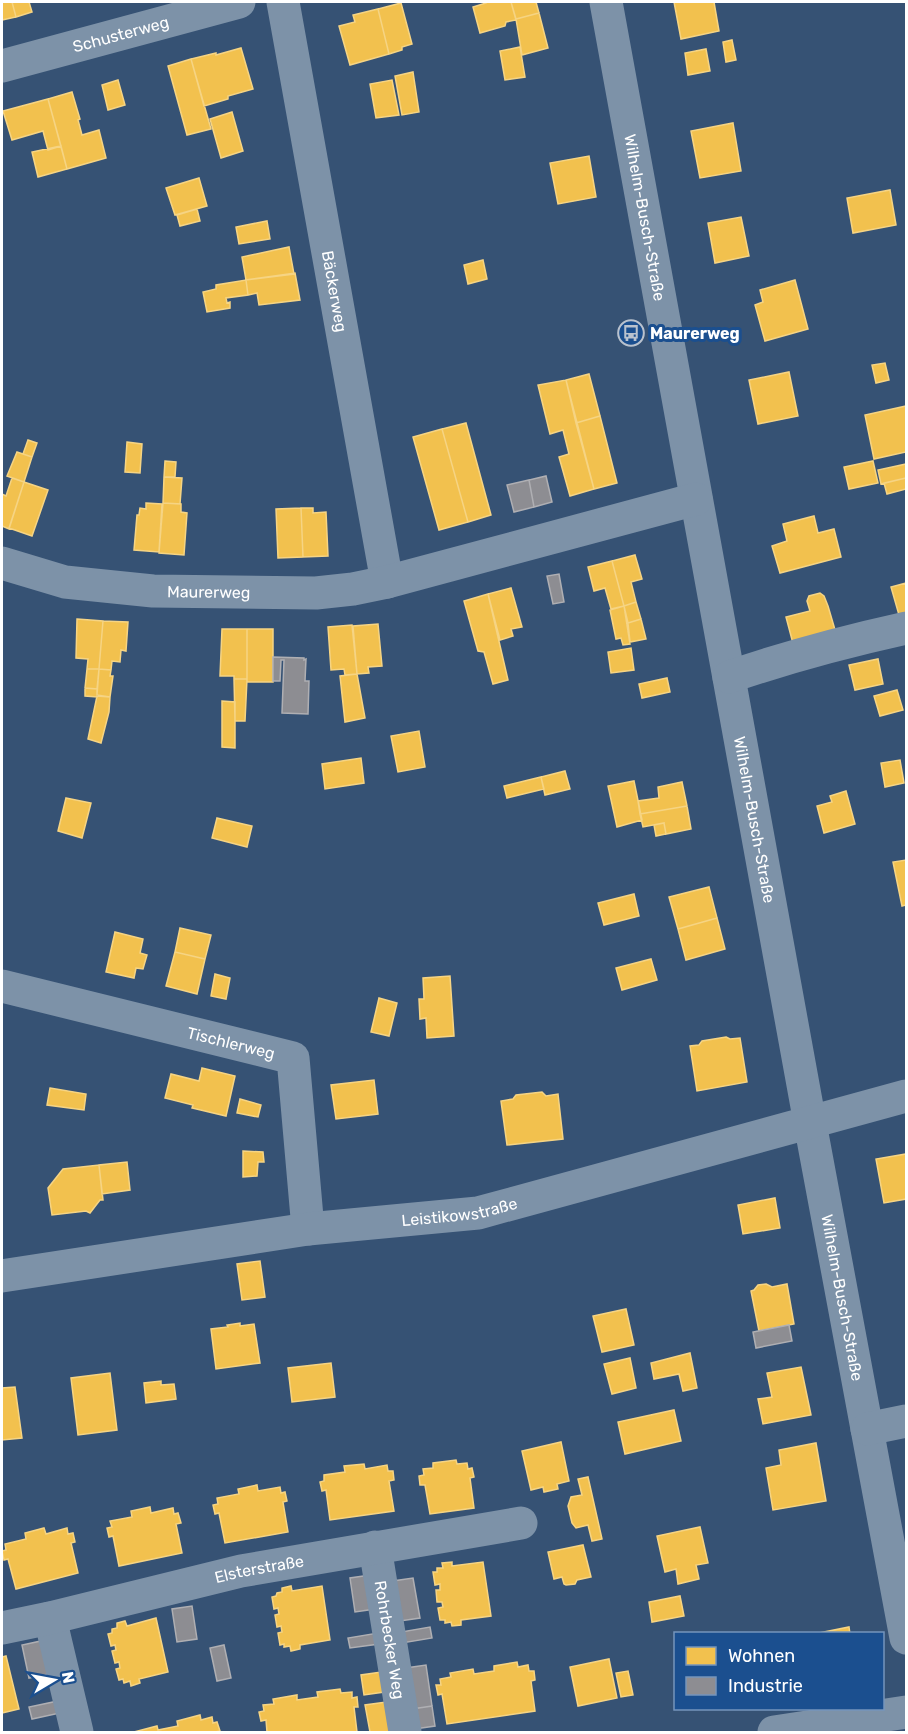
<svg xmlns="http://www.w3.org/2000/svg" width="908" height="1734" font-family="Rubik,sans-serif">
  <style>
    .homes { fill: #f2c14e; stroke: #f6d483; stroke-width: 1.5 }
    .industry { fill: #8d8d92; stroke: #afafb3; stroke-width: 1.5 }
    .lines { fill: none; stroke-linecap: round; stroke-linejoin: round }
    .minor { stroke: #7d92a8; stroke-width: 33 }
    .labels { text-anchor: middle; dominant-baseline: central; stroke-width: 6; stroke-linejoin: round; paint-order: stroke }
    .street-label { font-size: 16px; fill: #fff; stroke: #1b4f8f }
    .poi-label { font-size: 16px; font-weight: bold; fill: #fff; stroke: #1b4f8f; text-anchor: start }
  </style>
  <rect width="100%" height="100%" fill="#365274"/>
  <path class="homes" d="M2 2H12L16 17 2 20Z
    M12 2H29L32 12 16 17Z
    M486 2H511L516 20 506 22 505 26 480 33 473 7 486 3Z
    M511 2H536L539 13 516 19Z
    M674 2H714L719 31 681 39Z
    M401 3 412 44 402 47V50L389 54 378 9Z
    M378 9 389 54 350 65 339 26 355 22 353 15Z
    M539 13 548 48 522 55 516 19Z
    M732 40 736 60 726 62 723 42Z
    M520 47 525 77 505 80 500 51Z
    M241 48 253 89 228 96V99L204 106 191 59 216 53V55Z
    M706 49 710 71 688 75 685 53Z
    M191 59 211 129 187 135 168 66Z
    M413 72 419 112 402 115 395 76Z
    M118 80 125 105 108 110 102 85Z
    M392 80 399 115 376 118 370 84Z
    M72 92 80 119 78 120 82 135 99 130 106 158 67 169 48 99Z
    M48 99 61 146 48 150 43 131 12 140 3 111Z
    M232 112 243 151 221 158 210 119Z
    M733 123 741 171 700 178 691 131Z
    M61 146 67 169 38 177 32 152Z
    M589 156 596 197 558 204 550 163Z
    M199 178 207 206 175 215 166 188Z
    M890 190 896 225 853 233 847 198Z
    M197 209 200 221 180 226 177 215Z
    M741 217 749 256 715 263 708 223Z
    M267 221 270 239 239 244 236 227Z
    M289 247 294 274 246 280 242 257Z
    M483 260 487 279 468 284 464 265Z
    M295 273 300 300 259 305 257 293 248 295 246 280Z
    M246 280 248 295 226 298 227 303 230 302V308L207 312 203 292 216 289V285Z
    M795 280 808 329 765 341 755 305 763 302 760 290Z
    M885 363 889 380 876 383 872 365Z
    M789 372 798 416 758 424 749 380Z
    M589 374 600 416 576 423 566 380Z
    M566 380 594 489 570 496 559 457 569 454 563 430 550 434 538 385Z
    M906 406V452L874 459 865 415Z
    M600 416 617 483 594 489 576 423Z
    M466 423 491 515 468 522 442 429Z
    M442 429 468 522 439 530 413 437Z
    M28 440 37 443 32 457 23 454Z
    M127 442 142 444 140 473 125 472Z
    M17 452 32 457 24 482 7 476Z
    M165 461 176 462 175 477H164Z
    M873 461 878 483 849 489 844 467Z
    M906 464V478L881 484 878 470Z
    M164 477 182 478 180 504 163 503Z
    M12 478 24 482 9 529 2 526V494L6 496Z
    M906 478V489L887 494 884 483Z
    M24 482 48 490 32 536 9 528Z
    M146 503 162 504 159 552 134 550 137 515H139L140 508 146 509Z
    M163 503 181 504V512L187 513 184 555 159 553Z
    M301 508 303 557 278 558 276 509Z
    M301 508H313V513L326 512 328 556 303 557Z
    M814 516 818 533 834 529 841 557 780 573 772 546 787 541 783 524Z
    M635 555 642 579 631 582 636 602 624 606 612 561Z
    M612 561 624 606 611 609 605 588 594 591 588 567Z
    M906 583V621L901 622 891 587Z
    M511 588 522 627 511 629 513 636 500 640 488 594Z
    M820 593 824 596 828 606 838 640 795 651 786 617 810 611 807 601 809 596Z
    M488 594 508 680 493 684 484 652 478 651 464 601Z
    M636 602 641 619 628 623 624 606Z
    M624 606 630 644 623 645 621 638 616 639 610 610Z
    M77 619 103 621 99 669H87L88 659 76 658Z
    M641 619 646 639 630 642 628 623Z
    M103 621 128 622 126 651 121 650 120 662 112 661 111 670 99 669Z
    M378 624 382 666 368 667 369 673 357 674 353 626Z
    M352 625 357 674 345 675 344 669 331 670 328 627Z
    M222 629H247V679H234V676H220Z
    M247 629H273V682H247Z
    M631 648 634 670 611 673 608 652Z
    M878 659 883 684 855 690 849 665Z
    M87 669H99L97 689 85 688Z
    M99 669 111 670 110 676H113L110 697 97 695Z
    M357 674 365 718 345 722 340 676Z
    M667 678 670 692 642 698 639 684Z
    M234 679H247L245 721H235Z
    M85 688 97 689V697L85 696Z
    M897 690 903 710 880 716 874 696Z
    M97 696 110 697 109 712 101 743 88 739Z
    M222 701 235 702V748L222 747Z
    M419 731 425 767 398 772 391 736Z
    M361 758 364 783 325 789 322 764Z
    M900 760 904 783 885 787 881 763Z
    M565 771 570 789 545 795 541 777Z
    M541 777 544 789 507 798 504 786Z
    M634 781 642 820 617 827 608 786Z
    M682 782 687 806 640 814 638 801 659 798 658 787Z
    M846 791 855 824 824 833 817 806 832 802 830 796Z
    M66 798 91 803 82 838 58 831Z
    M687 806 691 829 666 834 664 823 643 827 640 814Z
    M217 818 252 826 247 847 212 838Z
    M664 823 666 834 656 836 654 825Z
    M906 860V905L902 906 893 862Z
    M709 887 717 918 678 929 669 897Z
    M634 894 639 916 604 925 598 903Z
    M717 918 725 949 686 960 678 929Z
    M180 928 211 935 205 959 175 952Z
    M115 932 143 939 140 953 147 955 143 969 136 968 134 978 106 972Z
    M175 952 205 959 197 994 166 986Z
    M651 959 657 980 622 990 616 968Z
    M215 974 230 978 226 999 211 996Z
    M450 976 454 1036 427 1038 426 1018 420 1019 419 999H424L423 978Z
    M379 998 397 1003 389 1036 371 1032Z
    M726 1037 730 1039 740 1038 747 1082 697 1091 690 1046 699 1045 702 1041Z
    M202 1068 235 1076 226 1116 192 1108 193 1105 165 1098 171 1074 199 1081Z
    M374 1080 378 1114 336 1119 331 1085Z
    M50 1088 86 1094 84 1110 47 1105Z
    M542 1092 546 1096 558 1094 563 1139 507 1145 501 1101 513 1099 516 1095Z
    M240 1099 261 1105 258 1117 237 1113Z
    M243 1151 263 1152 264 1162H258L257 1176 243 1177Z
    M906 1154V1199L884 1203 876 1159Z
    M127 1162 130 1190 102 1194 99 1165Z
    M99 1165 103 1200H100L90 1213 86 1211 52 1215 48 1188 63 1169Z
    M775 1198 780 1228 743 1234 738 1205Z
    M260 1261 265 1297 242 1300 237 1264Z
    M766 1284 772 1287 787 1284 794 1324 759 1331 751 1291 754 1290 758 1285Z
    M626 1309 634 1345 602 1352 593 1316Z
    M240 1323V1326L254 1324 260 1363 216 1369 211 1329 228 1327 227 1325Z
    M690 1353 697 1388 683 1391 679 1374 654 1379 651 1363Z
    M630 1358 636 1388 612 1394 604 1364Z
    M331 1363 335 1397 292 1402 288 1368Z
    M801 1367 811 1415 763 1424 758 1399 772 1397 767 1373Z
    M110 1373 117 1430 78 1435 71 1378Z
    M161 1381V1385L174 1384 176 1399 146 1403 144 1383Z
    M15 1387 22 1438 2 1440V1388Z
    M674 1410 681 1441 625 1454 618 1422Z
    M561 1442 569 1481 557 1484 558 1489 544 1492 543 1487 531 1490 522 1451Z
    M816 1443 826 1501 773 1510 766 1468 781 1465 779 1450Z
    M456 1460 457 1464 467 1463 468 1469 472 1468 474 1477 470 1478 474 1508 430 1514 425 1485H420L419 1476 424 1475 423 1469 433 1468V1463Z
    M364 1464 365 1469 387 1465 388 1471H393L394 1480 389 1481 394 1511 330 1520 326 1490 322 1491 320 1482 324 1481V1475L345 1472 344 1466Z
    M588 1477 602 1539 592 1541 588 1525 576 1528 572 1523 568 1506 571 1497 582 1495 578 1479Z
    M257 1485 258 1491 280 1487 281 1493 285 1492 287 1501 283 1502 288 1532 225 1543 219 1513 215 1514 213 1505 218 1504 217 1498 239 1494 238 1489Z
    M150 1507 151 1513 173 1508 174 1514 178 1513 181 1523 176 1524 182 1553 119 1566 113 1536 109 1537 107 1528 112 1527 110 1521 132 1517 131 1511Z
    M700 1527 708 1563 696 1565 699 1579 678 1584 676 1569 665 1572 657 1536Z
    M44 1528 46 1534 67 1528 68 1534 73 1533 75 1542 71 1543 78 1573 16 1589 8 1559 4 1560 2 1551 6 1550 5 1544 26 1539 25 1533Z
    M583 1545 591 1577 577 1580 575 1584 566 1585 564 1584 562 1577 554 1579 548 1552Z
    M452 1562V1566L483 1562 491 1616 461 1620V1625L452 1626 451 1622 445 1623V1620H440L438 1608 443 1607 442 1602H437L436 1590H440V1584L435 1585 433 1572H437V1568H443L442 1563Z
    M291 1586 292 1591 322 1586 330 1640 300 1645V1649L291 1651 290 1646 284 1647V1644L280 1645 278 1633 282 1632 281 1626 277 1627 275 1615 279 1614 278 1608 274 1609 272 1597 276 1596 277 1593 282 1592V1588Z
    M680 1596 684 1616 652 1622 649 1602Z
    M156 1618 168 1672 139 1679 140 1683 131 1686 130 1681 124 1683 123 1679 119 1680 116 1669 120 1668 119 1662 115 1663 112 1651 116 1650 115 1645 111 1646 108 1634 112 1633V1629L117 1628V1623L125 1621 127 1626Z
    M849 1627 850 1634H814Z
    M6 1656 19 1709 2 1713V1657Z
    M609 1659 617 1698 578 1706 570 1667Z
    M517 1662 518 1667 528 1665 529 1671H534L535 1680 531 1681 535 1711 447 1724 442 1694 438 1695 436 1685H441L440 1679 451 1677 450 1673 473 1669 474 1674 494 1671V1666Z
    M628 1671 633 1695 621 1697 616 1673Z
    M381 1672 384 1692 364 1695 361 1675Z
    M340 1689 341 1693 352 1692V1698L357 1697 358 1707H354L357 1732H267L266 1720 261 1721 259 1712 264 1711 263 1705 274 1704 273 1699 297 1695V1700L318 1697 317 1692Z
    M386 1702 390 1732H370L365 1705Z
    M200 1715 201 1720 212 1717 213 1723 217 1722 220 1731 215 1732H134L157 1726 158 1730 178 1726 177 1721Z"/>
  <path class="industry" d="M546 476 552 502 534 507 529 480Z
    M529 480 534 507 514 512 507 485Z
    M559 574 564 602 553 604 547 576Z
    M273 657 304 658V660L306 659 305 681H309L308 714 282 713 284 660H281L280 681H273Z
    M789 1325 792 1341 756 1348 753 1332Z
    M370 1575 375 1609 355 1612 350 1578Z
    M413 1578 420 1618 400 1621 393 1581Z
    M192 1606 197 1639 177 1642 172 1609Z
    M430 1627 432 1638 402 1643 401 1632Z
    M378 1633 379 1644 350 1648 348 1638Z
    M41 1641 49 1674 29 1678 22 1645Z
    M224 1645 231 1678 217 1681 210 1648Z
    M426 1665 432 1706 412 1709 406 1668Z
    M58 1701 60 1713 32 1719 29 1707Z
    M432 1706 435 1726 415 1729 412 1709Z"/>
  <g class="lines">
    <g class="minor">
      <path id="s1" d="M283 2 387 582"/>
      <path id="s2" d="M606 2 810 1123 906 1638"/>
      <path id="s3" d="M2 66 239 2"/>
      <path id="s4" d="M2 563 65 582 153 591 316 593 353 589 387 582 696 499"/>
      <path d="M729 677C787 657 847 641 906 628"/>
      <path id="s5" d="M2 986 293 1058 308 1229"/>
      <path id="s6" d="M2 1276 308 1229 478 1213 906 1096"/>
      <path d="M867 1429 906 1421"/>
      <path id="s7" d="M375 1547 405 1732"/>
      <path d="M50 1618 77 1732"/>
      <path id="s8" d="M2 1628 50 1618 241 1571 521 1523"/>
      <path d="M774 1732 906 1712"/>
    </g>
  </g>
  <defs>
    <g id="bus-ring" transform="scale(1.35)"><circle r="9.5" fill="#1b4f8f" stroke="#b9c2ce" stroke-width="1.5"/><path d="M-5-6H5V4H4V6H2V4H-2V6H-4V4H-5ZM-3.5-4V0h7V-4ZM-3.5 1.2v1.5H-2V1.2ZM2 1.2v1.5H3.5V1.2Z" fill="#b9c2ce"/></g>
  </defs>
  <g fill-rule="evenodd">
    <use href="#bus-ring" x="631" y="333"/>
  </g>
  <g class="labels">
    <g class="street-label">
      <text stroke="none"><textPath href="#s3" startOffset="123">Schusterweg</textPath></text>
      <text stroke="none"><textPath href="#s2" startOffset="219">Wilhelm-Busch-Straße</textPath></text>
      <text stroke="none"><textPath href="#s1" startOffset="294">Bäckerweg</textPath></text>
      <text stroke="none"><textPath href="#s4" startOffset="210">Maurerweg</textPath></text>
      <text stroke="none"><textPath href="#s2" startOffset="831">Wilhelm-Busch-Straße</textPath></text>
      <text stroke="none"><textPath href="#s5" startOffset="236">Tischlerweg</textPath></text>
      <text stroke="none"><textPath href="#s6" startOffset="462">Leistikowstraße</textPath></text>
      <text stroke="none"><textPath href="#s2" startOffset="1317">Wilhelm-Busch-Straße</textPath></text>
      <text stroke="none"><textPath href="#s8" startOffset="264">Elsterstraße</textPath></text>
      <text stroke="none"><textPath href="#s7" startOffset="94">Rohrbecker Weg</textPath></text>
    </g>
    <g class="poi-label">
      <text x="650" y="333">Maurerweg</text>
    </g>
  </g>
  <rect width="908" height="1734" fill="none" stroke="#ffffff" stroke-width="6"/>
  <rect x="674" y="1632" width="210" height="78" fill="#1b4f8f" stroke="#7695bc" stroke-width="1.5"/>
  <rect x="686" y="1647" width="30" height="18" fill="#f2c14e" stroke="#7695bc" stroke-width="1.5"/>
  <text x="728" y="1662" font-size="18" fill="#ffffff">Wohnen</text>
  <rect x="686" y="1677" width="30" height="18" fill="#8d8d92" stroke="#7695bc" stroke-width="1.5"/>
  <text x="728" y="1692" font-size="18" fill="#ffffff">Industrie</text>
  <g transform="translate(54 1680) rotate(80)" stroke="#1b4f8f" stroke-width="4.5" paint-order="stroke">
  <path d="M0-4.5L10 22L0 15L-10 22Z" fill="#ffffff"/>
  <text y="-9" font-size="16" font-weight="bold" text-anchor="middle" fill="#ffffff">N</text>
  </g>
</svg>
